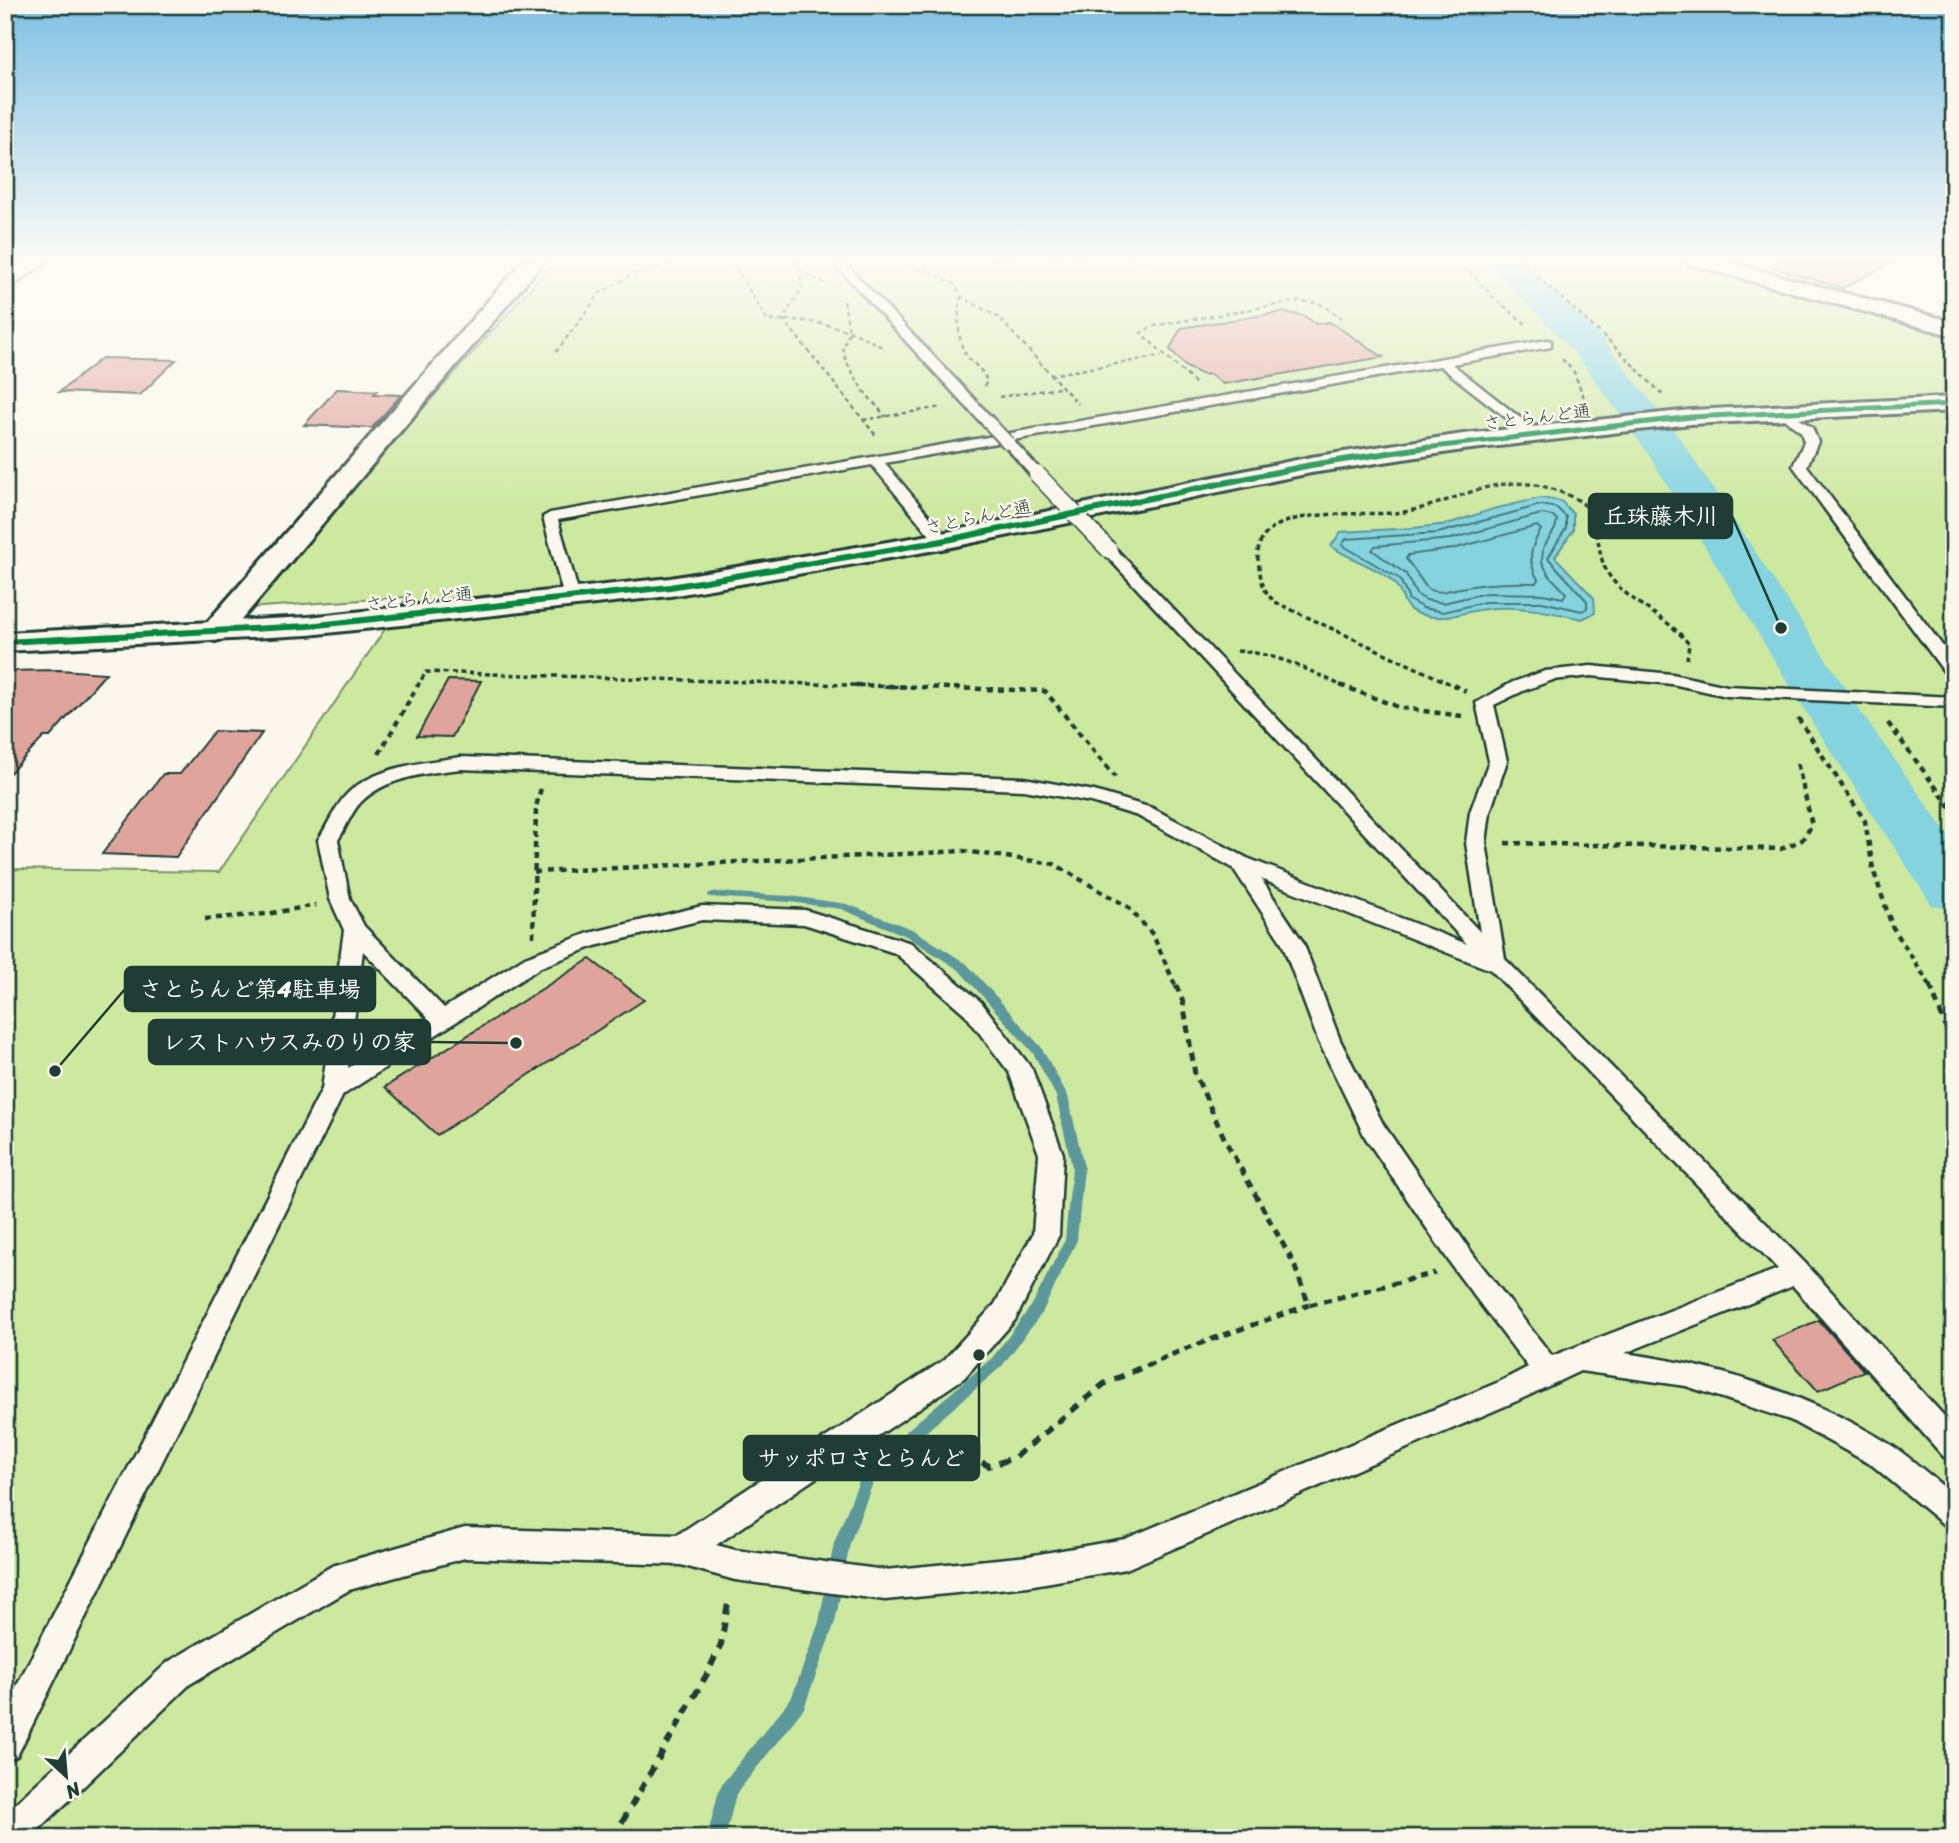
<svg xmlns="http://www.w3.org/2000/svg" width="1959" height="1843" font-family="Sriracha,'Klee One',sans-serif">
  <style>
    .green { fill: #cde89f; stroke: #76926a; stroke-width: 2 }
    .water { fill: #84d3df; stroke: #5c979b; stroke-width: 2 }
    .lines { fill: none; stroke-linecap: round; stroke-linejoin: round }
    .shore { stroke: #477978; stroke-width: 2 }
    .stream { fill: #5c979b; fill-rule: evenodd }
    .river { fill: #84d3df; fill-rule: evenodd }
    .building { fill: #dfa59c; stroke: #1f3d34; stroke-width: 2 }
    .service-casing { stroke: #1f3d34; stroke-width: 5 }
    .minor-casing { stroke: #1f3d34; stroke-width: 6 }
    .tertiary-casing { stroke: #1f3d34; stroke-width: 6 }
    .path-far4 { stroke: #1f3d34; stroke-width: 2.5; stroke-dasharray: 4.5 3.5; stroke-linecap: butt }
    .path-far3 { stroke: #1f3d34; stroke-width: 3.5; stroke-dasharray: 5 3.5; stroke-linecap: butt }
    .path-far2 { stroke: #1f3d34; stroke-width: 4.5; stroke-dasharray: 6 5; stroke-linecap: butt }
    .path-far1 { stroke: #1f3d34; stroke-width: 5; stroke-dasharray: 8 6; stroke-linecap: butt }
    .path { stroke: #1f3d34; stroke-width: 6; stroke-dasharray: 10 8; stroke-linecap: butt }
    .service { fill: #fbf7ec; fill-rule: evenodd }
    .minor { fill: #fbf7ec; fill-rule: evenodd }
    .tertiary { fill: #fbf7ec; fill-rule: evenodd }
    .service-bridge-far1-casing { stroke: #1f3d34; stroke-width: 16; stroke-linecap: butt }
    .service-bridge-casing { stroke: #1f3d34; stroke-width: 19; stroke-linecap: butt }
    .service-bridge-far1 { stroke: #fbf7ec; stroke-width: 12 }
    .service-bridge { stroke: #fbf7ec; stroke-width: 16 }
    .cycleway-far1-casing { stroke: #fbf7ec; stroke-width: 8 }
    .cycleway-casing { stroke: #fbf7ec; stroke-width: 10 }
    .cycleway-far1 { stroke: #00873e; stroke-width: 5 }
    .cycleway { stroke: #00873e; stroke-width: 6 }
    .labels { text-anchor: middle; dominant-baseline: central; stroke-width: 5; stroke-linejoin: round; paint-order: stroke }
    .far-street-label { font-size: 18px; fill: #1f3d34; stroke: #fbf7ec }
    .leader { fill: none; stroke: #1f3d34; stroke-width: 2.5 }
    .callout-dot { fill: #1f3d34; stroke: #fbf7ec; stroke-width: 2.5 }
    .callout { fill: #1f3d34; stroke: #1f3d34; stroke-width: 2.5 }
    .callout-label { font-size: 23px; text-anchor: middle; font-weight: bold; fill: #fff }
  </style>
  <rect width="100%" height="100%" fill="#fbf7ec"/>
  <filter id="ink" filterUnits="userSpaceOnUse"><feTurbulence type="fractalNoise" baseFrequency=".0143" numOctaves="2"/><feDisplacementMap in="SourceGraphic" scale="14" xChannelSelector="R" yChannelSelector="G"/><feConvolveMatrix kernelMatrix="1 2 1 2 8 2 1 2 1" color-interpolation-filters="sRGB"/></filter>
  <g filter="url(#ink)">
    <path class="green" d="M555 260H1680L1954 334V1838H5V869L219 872 407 597 246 608Z"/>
    <path class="water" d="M1541 498 1561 501 1573 514V530L1555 557 1594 598 1595 613 1582 619C1551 612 1519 605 1486 609 1464 611 1446 622 1423 615 1401 610 1406 599 1396 585 1382 568 1349 560 1331 546L1341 532 1414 528 1448 524 1493 509Z"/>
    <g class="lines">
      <path class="shore" d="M1541 505 1557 508 1566 517V528L1548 558 1587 601V608L1582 611 1542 602H1485L1443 612 1423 608 1409 600 1400 579 1342 545 1346 539 1438 533Z
        M1541 514 1553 516 1557 520 1555 529 1543 548 1542 562 1549 575 1566 593 1563 598 1543 594 1486 593 1443 603 1426 600 1416 594 1406 574 1372 550 1375 546 1451 539Z
        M1537 526 1541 530C1530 547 1527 561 1538 579L1536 583C1508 582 1483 583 1455 589 1446 591 1437 594 1428 589 1425 587 1412 565 1406 559L1408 555 1453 549Z"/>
      <path class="stream" d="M713 892 790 896 847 904 914 930 967 964 1041 1047 1068 1096 1084 1167 1077 1240 1042 1313 1002 1366 876 1475 850 1543 835 1622 804 1708 736 1794 725 1838H707L719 1790 722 1784 792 1697 819 1622 834 1543 865 1466 992 1358 1032 1305 1065 1240 1072 1167 1056 1096 1033 1053 959 970 906 936 841 909 790 902 709 897 708 895 709 893Z"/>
      <path class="river" d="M1484 260H1520L1600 336 1681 440 1867 721 1954 843V911L1932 905 1814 725 1647 452 1574 352Z"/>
    </g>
    <path class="building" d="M1775 260H1897L1843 288 1774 268Z
      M1283 312 1304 316 1316 324 1330 322 1383 357 1223 384 1210 374 1203 375 1186 367 1170 349 1181 328Z
      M102 358 176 360 140 395 59 392Z
      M337 389 377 391 374 394 401 395 372 428 304 425Z
      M60 670 106 673 50 737H44L5 778V671Z
      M448 680 481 681 452 737 417 736Z
      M214 731 262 733 176 857 102 854 163 774H180Z
      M590 959 644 1000 437 1135 385 1087Z
      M1819 1320 1864 1371 1818 1391 1772 1340Z"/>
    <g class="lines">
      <g class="service-casing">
        <path id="service" d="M831 260H842L996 422V428H986Z
          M1547 340 1551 341V347L1452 364 1537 431 1539 434 1532 438 1440 366 1013 440 1044 474 1037 478 1032 477 1002 442 885 463 950 541 942 546 937 544 872 465 558 520 580 598 572 603 564 598 543 517 550 513Z
          M1781 407 1812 427 1818 442 1807 466 1954 661V678L1948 677 1793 466 1804 442 1801 432 1774 411Z
          M1109 545 1114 547 1480 932 1466 843 1470 812 1489 761 1476 703 1513 682 1545 671 1591 666 1672 674 1727 686 1954 697V707L1727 696 1672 684 1591 676 1553 680 1525 690 1494 705 1507 761 1490 812 1486 843 1505 959 1807 1265 1954 1427V1461L1944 1457 1793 1286 1625 1353C1718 1366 1811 1395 1891 1445 1913 1459 1933 1479 1954 1495V1528L1943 1524 1872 1465 1790 1420 1686 1386 1580 1371 1519 1400 1126 1569 1028 1586 885 1600 735 1580 681 1565 465 1558 349 1590 190 1684 30 1838H5V1813L168 1662 332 1566 465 1528 677 1535 944 1360 995 1304 1033 1234 1039 1154 1009 1072 965 1014 895 953 804 924 702 920 595 946 541 967 343 1095 17 1756 5 1761V1709L322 1089 344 930 330 899 318 840C328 825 335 806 347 794 374 767 425 762 461 757L1024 778 1094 791 1152 808 1247 858 1467 944 1104 553 1101 550ZM461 769 1024 790 1091 802 1138 816 1233 868 1282 943 1318 1040 1365 1137 1457 1273 1528 1367 1499 1382 1125 1539 1028 1556 885 1570 735 1550 716 1545 964 1378 1015 1320 1059 1235 1063 1154 1032 1069 981 1002 911 943 805 910 702 906 589 933 525 957 444 1008 364 926 350 899 338 840C346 828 351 812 361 802 386 777 428 773 461 769ZM1261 879 1491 970 1778 1269 1552 1356 1475 1257 1383 1124 1340 1040 1303 942ZM363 951 428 1018 348 1068Z"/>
      </g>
      <g class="minor-casing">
        <path id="minor" d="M524 260H545L226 638 215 641 204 638 200 632 204 626Z"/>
      </g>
      <g class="tertiary-casing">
        <path id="tertiary" d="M25 260H48L12 286 5 288V273Z
          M1686 260H1719L1954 322V336L1689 264Z
          M1954 397V411L1691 424 1463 450 1311 473 942 549 670 596 308 635 5 651V633L308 617 670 578 942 533 1311 457 1463 434 1691 410Z"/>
      </g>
      <path class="path-far4" d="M722 260 736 268 768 321C809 317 850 327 885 349
        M799 260 802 288 783 319 877 437
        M903 260 926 271
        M920 260 927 271 954 284 962 297 998 317 1078 404
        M1459 260 1493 297 1526 324
        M1519 260 1610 342 1664 396
        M799 270 825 284
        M962 297 959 300C959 317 956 341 967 356 974 365 984 370 987 382L984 386
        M844 301 849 331 843 349 846 361 862 389 886 417
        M556 352 601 292 634 274 683 260
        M1562 359 1574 372 1586 403
        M1050 375 1162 356
        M1195 383 1141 333 1153 326 1299 301 1319 303 1342 318
        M999 397 1059 388
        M863 420 942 407"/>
      <path class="path-far3" d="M1237 651C1276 653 1309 670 1344 687
        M417 687 426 672 912 687
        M1457 687 1275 602C1262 591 1260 576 1258 559 1253 500 1368 518 1404 512 1469 500 1503 463 1574 498 1604 512 1593 547 1607 572 1623 599 1658 612 1680 634L1689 644 1687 659"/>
      <path class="path-far2" d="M855 685 1045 691 1115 777
        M1340 685 1401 708 1462 716
        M1453 685 1466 691
        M1798 718 1865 821 1873 869 1892 926 1931 987
        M1888 723 1954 812
        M379 754 418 685
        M1505 843 1781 849 1802 840 1812 825 1797 762
        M534 872 964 851 1054 864 1128 907 1153 935 1176 987
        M205 919 267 914 316 905
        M533 937 536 807 541 788"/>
      <path class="path-far1" d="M1176 985 1183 1002 1195 1074 1226 1142 1293 1262 1309 1305 1435 1273
        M1930 985 1954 1049
        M1954 1085V1095
        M1146 1366 1187 1348 1309 1305"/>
      <path class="path" d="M909 1436 918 1452 940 1441 989 1466 1014 1458 1104 1384 1150 1364
        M613 1838 707 1674 721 1644 729 1597"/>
      <use href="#service" class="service"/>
      <use href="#minor" class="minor"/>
      <use href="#tertiary" class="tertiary"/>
      <g class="service-bridge-far1-casing">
        <path id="service-bridge-far1" d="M991 425 1008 443"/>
      </g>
      <g class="service-bridge-casing">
        <path id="service-bridge" d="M1037 474 1109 550"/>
      </g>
      <use href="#service-bridge-far1" class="service-bridge-far1"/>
      <use href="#service-bridge" class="service-bridge"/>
      <g class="cycleway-far1-casing">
        <path id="cycleway-far1" d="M1416 449 1691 417 1954 404"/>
      </g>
      <g class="cycleway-casing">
        <path id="cycleway" d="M5 642 308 626 670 587 942 541 1311 465 1427 447"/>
      </g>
      <use href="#cycleway-far1" class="cycleway-far1"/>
      <use href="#cycleway" class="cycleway"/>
    </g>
  </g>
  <linearGradient id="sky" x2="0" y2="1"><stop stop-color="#80c0e4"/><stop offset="0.5" stop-color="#fdfbf6"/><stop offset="1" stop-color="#fdfbf6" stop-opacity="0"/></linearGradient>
  <rect width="1959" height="518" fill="url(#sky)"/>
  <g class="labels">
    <g class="far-street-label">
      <text transform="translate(1537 417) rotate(-7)">さとらんど通</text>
      <text transform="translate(978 517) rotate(-12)">さとらんど通</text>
      <text transform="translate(419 599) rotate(-6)">さとらんど通</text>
    </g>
  </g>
  <path class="leader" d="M1781 628L1732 516M55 1071L125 989M516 1043L430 1042M979 1355L979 1458"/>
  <g class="callout-dot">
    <circle cx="1781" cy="628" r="7"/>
    <circle cx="55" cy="1071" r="7"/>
    <circle cx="516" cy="1043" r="7"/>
    <circle cx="979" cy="1355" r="7"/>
  </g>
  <g class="callout">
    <rect x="1589" y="494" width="143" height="44" rx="7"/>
    <rect x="125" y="967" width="250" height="44" rx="7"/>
    <rect x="149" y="1020" width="281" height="44" rx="7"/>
    <rect x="744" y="1436" width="235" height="44" rx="7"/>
  </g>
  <g class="callout-label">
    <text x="1661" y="524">丘珠藤木川</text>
    <text x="250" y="997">さとらんど第4駐車場</text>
    <text x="289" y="1050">レストハウスみのりの家</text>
    <text x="861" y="1466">サッポロさとらんど</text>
  </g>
  <rect width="1959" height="1843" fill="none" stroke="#fbf7ec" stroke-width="28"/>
  <rect x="14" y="14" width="1931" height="1815" fill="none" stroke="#1f3d34" stroke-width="2.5" filter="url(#ink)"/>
  <g transform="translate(66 1776) rotate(154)" stroke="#fbf7ec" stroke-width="5" paint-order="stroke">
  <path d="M0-5L12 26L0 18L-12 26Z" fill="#1f3d34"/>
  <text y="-10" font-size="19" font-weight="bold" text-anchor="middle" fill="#1f3d34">N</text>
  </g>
</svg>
